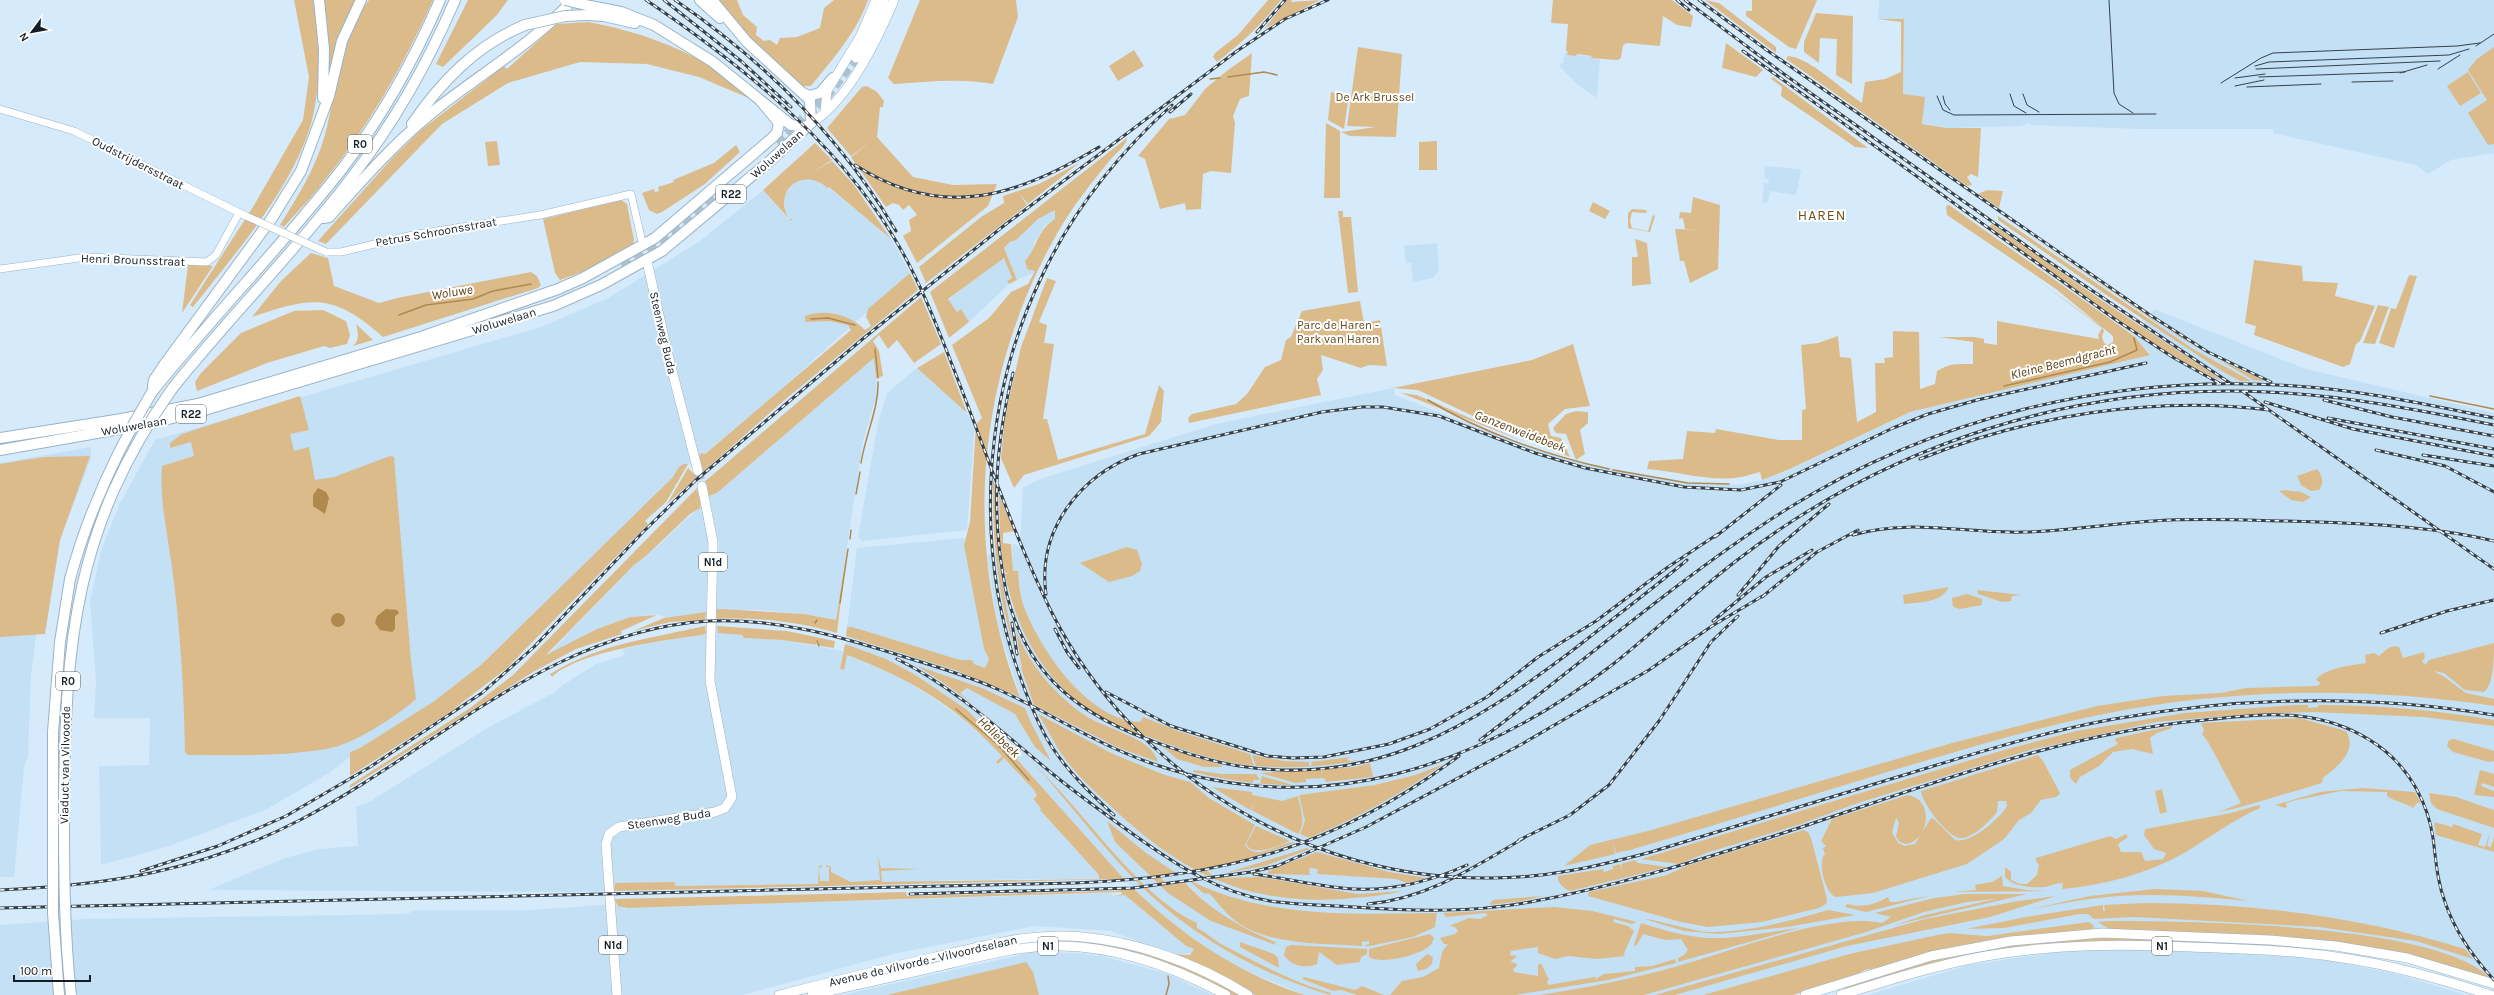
<svg xmlns="http://www.w3.org/2000/svg" width="2494" height="995" font-family="Karla,sans-serif">
  <style>
    .built { fill: #c4e0f5 }
    .green { fill: #dcbb8b }
    .water { fill: #af894e }
    .lines { fill: none; stroke-linecap: round; stroke-linejoin: round }
    .stream { stroke: #af894e; stroke-width: 1.5 }
    .major-tunnel { stroke: #aec2d1; stroke-width: 9; stroke-dasharray: 9 4.5; stroke-linecap: butt }
    .highway-tunnel { stroke: #aec2d1; stroke-width: 10; stroke-dasharray: 10 5; stroke-linecap: butt }
    .minor-casing { stroke: #98b3c7; stroke-width: 8 }
    .major-casing { stroke: #98b3c7; stroke-width: 10 }
    .highway-casing { stroke: #98b3c7; stroke-width: 12 }
    .minor { stroke: #fff; stroke-width: 7 }
    .major { stroke: #fff; stroke-width: 9 }
    .highway { stroke: #fff; stroke-width: 10 }
    .tram { stroke: #35414a; stroke-width: 1 }
    .rail-casing { stroke: #35414a; stroke-width: 3 }
    .rail { stroke: #fff; stroke-width: 1.5; stroke-dasharray: 4.5; stroke-linecap: butt }
    .minor-bridge-casing { stroke: #98b3c7; stroke-width: 8; stroke-linecap: butt }
    .highway-bridge-casing { stroke: #98b3c7; stroke-width: 12; stroke-linecap: butt }
    .minor-bridge { stroke: #fff; stroke-width: 7 }
    .highway-bridge { stroke: #fff; stroke-width: 10 }
    .labels { text-anchor: middle; dominant-baseline: central; stroke-width: 4; stroke-linejoin: round; paint-order: stroke }
    .shield { fill: #fff; stroke: #5a6166; stroke-width: 1 }
    .shield-label { font-size: 11px; font-weight: bold; fill: #131d25 }
    .park-label { font-size: 12px; fill: #674c1e; stroke: #fff }
    .street-label { font-size: 12px; fill: #131d25; stroke: #fff }
    .water-label { font-size: 13px; font-style: italic; fill: #593e0f; stroke: #fff }
    .quarter-label { font-size: 14px; letter-spacing: 1px; fill: #6e4f1a; stroke: #fff }
  </style>
  <rect width="100%" height="100%" fill="#d5ebfc"/>
  <path class="built" d="M1879 0H2494V154H2486L2451 160 2428 174 2416 165 2273 133V129H2139L2030 125V122L2021 126 1952 128 1922 124 1923 117 1903 94 1904 19H1878Z
    M1566 51H1568L1567 55 1592 56V58L1600 59 1597 98 1577 84 1559 66 1564 61 1563 59Z
    M1765 166 1799 169 1801 171 1796 195 1770 191 1768 203 1762 202 1764 185 1761 183H1768L1769 179H1765L1764 176Z
    M805 179 817 181 827 188 828 187 891 239 910 273 768 401 704 454 703 452 700 459 679 467 673 477 482 664 433 702 360 749 350 752V757L329 773 267 809 169 846 101 865 99 766 149 765 150 718H94L96 682 90 601 101 551 119 505 155 440 541 327 608 298 700 241 763 190 789 220 792 221V217L789 219 785 212 784 196 794 183Z
    M1055 210 1057 213 1055 219 1045 225 1034 243 1032 252 1025 261 1026 267 1035 271 1034 273 1017 280 1004 248 1038 219Z
    M1437 243 1439 270 1433 278 1413 282 1411 263H1406L1404 246Z
    M1004 257 1012 278 1007 281 1009 284 969 322 961 310 957 312 948 300Z
    M2154 309 2306 369 2494 413V981L2383 951 2058 928 1987 936 1937 935 1849 954 1703 995H1305L1244 970 1215 954 1176 926 1149 904 1122 877 1015 757 966 709 914 674 886 659 846 645 847 636 860 640 955 670 1020 696 997 622 987 555 1002 554 1012 608 1023 605 1017 571H1013L1012 544 1020 546 1023 487 1043 478 1216 424 1393 388 1395 395 1517 443 1566 459 1671 480 1705 485H1737L1762 480 1790 470 1910 412 2150 354 2134 336Z
    M875 357 877 394 863 441 836 620 804 614 758 610H716L719 543 709 496 717 493Z
    M917 368 958 404 975 423 967 530 862 541 858 537 878 423 887 393Z
    M91 447V458L60 540 37 629 31 675 28 757 24 767 14 877H0V463Z
    M702 505 708 536 706 612 667 618 657 614 630 617 597 629 547 656 633 566 648 555Z
    M964 538 984 649 989 659 985 668 974 664 972 660H960L847 627 857 548Z
    M705 626H717L719 633 742 635 745 638 782 640 843 651 840 669H844L846 655 892 673 926 693 967 722 993 746 1002 756 996 762 998 764 1004 758 1034 790 1037 797 1033 800 1042 808 1040 810 1099 875V879L958 880 827 886 576 892 208 890 285 858 318 849 358 846 356 807 371 801 491 726 555 692 563 685 596 664 622 656 625 654 622 649 677 637 702 635 705 633Z
    M1111 893 1114 896 1125 895 1186 946 1194 949 1193 954H1170L1111 931 1035 926 893 954 743 995H0V925L86 919 407 914 415 910H532L602 905H616L628 908Z
    M2090 947 2235 951 2319 958 2400 975 2466 995H1867L1969 965Z
    M1033 952 1077 953 1101 956 1165 973 1212 995H843Z"/>
  <path class="green" d="M294 0H313C320 46 323 100 304 144 279 204 233 256 193 307L190 305 253 207 303 120 309 77Z
    M322 0H358L339 35 327 79Z
    M369 0H433C404 64 369 126 324 181 312 197 297 212 284 227L280 225C298 196 315 169 325 135 337 90 339 38 369 0Z
    M468 0H508L497 15 443 67 436 64Z
    M714 0H737L743 15 757 27 756 35 764 41 770 40 777 45 780 38 797 37 820 28 824 8 834 0H868C857 32 832 60 811 86H801L743 32Z
    M920 0H1016L1018 17 993 84C960 78 926 82 894 84L888 78Z
    M1268 0H1281C1260 26 1243 42 1217 62L1213 57 1215 53 1238 35Z
    M1287 0H1292L1291 2 1320 0 1264 29Z
    M1553 0H1672L1693 16 1691 27 1677 25 1663 16 1660 46 1627 43 1623 45 1621 58 1618 60 1591 58 1592 56 1577 54 1576 56 1567 55 1568 51H1566L1568 24 1551 23Z
    M1705 0 1719 3 1776 47V53Z
    M1752 0H1817L1796 49 1789 47 1746 16V11H1752Z
    M1816 13 1853 16 1852 84 1836 75 1837 39 1820 38 1819 63 1804 52V42Z
    M1878 19H1904L1903 94 1925 97 1922 124 1947 128H1981L1978 177 1971 174 1967 177 1972 185 1967 186 1786 59 1788 56C1811 58 1842 90 1862 103L1865 82 1885 79 1901 72V22Z
    M588 22C637 31 683 47 724 75 734 81 742 91 751 99L699 77 647 64 580 62 508 83 442 124 326 244 318 241 395 155 421 130 504 66 507 69 557 24Z
    M1726 43 1763 70 1756 77 1722 68Z
    M1358 47 1402 54 1396 137 1350 136 1341 132 1376 127 1347 126Z
    M2494 47V144L2488 145 2468 113 2487 100 2468 70 2477 59Z
    M1134 50 1144 66 1118 81 1109 66Z
    M1252 53 1249 96 1240 99 1233 116 1235 123 1231 173 1211 171 1203 174 1201 209 1186 210 1185 203 1160 209 1145 159 1138 156 1169 119 1185 115 1206 88 1228 70Z
    M2468 72 2481 93 2460 106 2447 86Z
    M1773 77 1868 148 1855 147 1781 96 1782 87 1771 79Z
    M867 86 877 92 884 101 883 107H880L877 137 913 177 953 185 997 184 988 206 917 263 903 236 911 231 909 220 917 215 909 205 903 210 899 205 893 203 886 207 851 157 870 142 851 156 827 128 862 87Z
    M1331 92 1349 95 1344 129 1328 120Z
    M1326 123 1340 131V198H1324Z
    M1127 138C1127 145 1116 153 1111 159 1092 182 1073 206 1058 232 977 372 961 546 1020 697L955 670 846 636 847 627H852L960 660H972L974 664 985 668 989 659 984 649 964 545 970 522 976 424 982 418 952 345 989 318 1011 292 1028 284 1035 271 1027 269 1025 261C1038 246 1037 230 1055 219V210L1038 219 1016 240 1010 242 1004 248 1017 280 1009 284 1007 281 1012 278 1004 258 948 299 957 312 961 309 969 322 949 338 930 292Z
    M497 141 500 165 488 166 485 142Z
    M1437 141V170H1419V142Z
    M815 143 832 160 813 172 832 161 854 185 891 239 829 187 827 188C803 166 772 191 789 219L793 218 791 221 763 190Z
    M736 145 740 152 705 184 662 212 657 214 649 210 642 193 654 189 655 192 659 191 658 187 674 182 673 180 714 163Z
    M1079 163 1028 204 1019 193 1027 205 926 283 919 267 981 217 1004 203 1003 196 1039 184Z
    M1987 190 2003 191 1999 208 1978 194Z
    M1693 197 1720 205 1718 269 1690 283 1684 261H1680L1675 229 1699 230 1685 229 1683 218 1679 219 1680 212 1691 213Z
    M621 200 627 204 634 240 632 247 595 267 560 280 555 273 543 219Z
    M1593 202 1610 211 1605 219 1589 211Z
    M1949 205 2134 336 2150 355 1910 412 1790 469 1762 480 1760 472C1752 474 1743 477 1735 478 1706 481 1676 471 1647 469L1649 461 1683 459 1687 431 1715 433 1716 429 1779 440H1802V410L1806 409 1801 345 1818 343 1838 336 1840 357 1851 358 1857 422 1876 412 1875 363H1885L1884 358 1893 357V331L1919 332 1920 389 1935 384 1937 371C1950 363 1958 364 1973 364V342L1939 337H1975L1984 339V343L1997 345V321L2099 339 2098 335 2102 328 2028 273 2102 327 2104 331 2102 337 2104 343 2108 345 2113 342V336L2056 289 1947 215 1946 206Z
    M1632 209 1647 210 1646 213 1632 212 1630 221 1632 228 1648 231 1653 215 1655 216 1650 232 1628 228V213Z
    M1338 211H1343V217H1351L1358 292 1348 293Z
    M1999 214 2179 337 2216 358 2265 381 2253 380 2154 321Z
    M1998 216 2193 349 2251 381H2240L2220 370 2105 294 1998 220Z
    M1992 224 2101 300 2216 376 2221 381C2137 341 2065 279 1988 227Z
    M1635 239 1647 243 1651 284 1632 286V257H1638Z
    M311 253 328 258 334 286 379 303 397 298 531 272 537 276 541 285 538 288 383 337C333 293 313 296 252 317L281 281Z
    M2254 260 2302 266 2303 281 2338 283 2335 296 2375 306 2360 341 2356 344 2350 364 2343 367 2254 335 2256 326 2245 323Z
    M188 265 213 266 182 313Z
    M910 273 918 290 781 403 667 504 688 468 694 474 702 467 699 456 701 453 705 454 851 330 848 325 829 321 805 322V316C826 308 851 315 865 330L871 326 866 317 868 309Z
    M2409 275 2417 276 2394 348 2379 343 2391 308 2396 309Z
    M1047 278 1056 281 1039 322 1047 325 1044 343 1054 344 1043 419H1047L1058 460 1145 434 1159 385 1164 391 1161 422 1149 436 1024 475 1014 488 1001 458 1005 417 1021 347Z
    M921 297 941 344 914 363 897 340 888 349 879 335 873 341 879 351 883 376 876 378 874 358 717 493 709 496 705 483 697 490 701 501 700 508 690 514 647 555 633 566 546 655 597 629 630 617 657 615 621 631 622 634 576 649 533 672 350 788V785L470 708 513 675 696 489Z
    M1360 301 1364 323 1380 320 1387 366 1369 365 1361 368 1321 355 1323 370 1317 379 1321 395 1189 423 1188 418 1192 414 1236 404 1247 394 1265 367 1281 360 1286 340 1291 337 1302 311Z
    M2378 305 2389 307 2375 344 2363 343Z
    M323 310 346 321 350 335 347 344 330 348 324 346 267 363 197 391 195 382 201 373 241 333 294 311Z
    M356 324 373 340 353 346C360 340 358 332 356 324Z
    M1573 344 1590 406 1565 409 1548 424 1551 436 1561 438 1570 457 1490 424 1418 390 1393 388 1532 360Z
    M944 352 967 413 917 368Z
    M1401 393 1417 395 1527 443Z
    M300 396 309 430 290 434 294 451 309 447 315 480 334 477 390 456 394 457 411 660 416 699C398 715 358 741 335 747 291 757 233 755 188 755L185 752C184 696 181 639 174 583 170 544 159 505 162 466L194 456 191 442 170 448V443L182 434Z
    M1576 411 1588 412V423L1580 430 1585 454 1576 460 1566 434 1556 433 1553 428 1566 414Z
    M90 456 60 540 45 634 0 637V464L44 457Z
    M684 464H688L666 502 645 521 648 524 507 668 450 712 350 776V752L360 748 433 702 482 664 673 477 679 467Z
    M2317 469C2323 476 2324 483 2319 490L2311 491 2301 485 2297 476Z
    M993 480 996 487 999 563 1013 644C997 591 992 536 993 480Z
    M2285 490 2301 492 2311 497 2303 502 2291 500 2279 491Z
    M999 495 1014 531 1003 533V543L1011 544 1013 571H1018C1019 583 1020 596 1024 607 1041 651 1089 721 1140 722L1143 717 1178 731 1250 754 1254 766C1218 762 1185 751 1152 738 1138 733 1123 729 1109 722 1050 691 1018 638 1005 574L1008 573 1004 572 1000 541Z
    M1127 547 1137 550 1142 564 1140 571 1132 576 1109 582 1080 563Z
    M847 549 837 633C798 622 758 617 717 619L716 610 720 609 804 614 836 620Z
    M1949 587C1941 603 1920 602 1904 604L1903 595Z
    M1977 590 2021 595 2012 596 2011 601 2002 602 1978 594Z
    M1967 594 1982 599V605L1960 609 1953 607 1952 598Z
    M706 612 705 620 670 622 633 631 664 618Z
    M705 626 706 633 702 635C665 640 579 651 552 677L550 674C602 643 648 639 705 626Z
    M717 626 787 631 835 641 834 648 820 646 816 641 817 645 782 640 744 638 742 635 718 633Z
    M1016 630C1029 665 1055 695 1086 716 1107 730 1152 737 1158 762L1119 748 1034 705 1022 671Z
    M2494 643C2494 655 2494 685 2484 692L2465 690 2444 673 2433 671 2443 676 2466 693 2494 699V706C2367 687 2235 688 2109 713 2036 727 1965 749 1894 770 1806 797 1718 824 1630 850L1616 853 1613 842 1615 854 1564 866 1590 845 1648 831 1952 743 2097 706 2163 696 2221 693 2246 688 2317 686 2321 683 2316 680C2323 668 2354 665 2366 663L2365 655 2374 653 2379 656C2387 650 2388 645 2399 647L2403 658 2424 652 2425 658 2422 661 2425 665 2429 660Z
    M845 644 886 659 914 674 966 709 1015 757 1124 879 614 891 615 883 674 882 676 886 818 884 819 865 823 867 819 868 820 881H829V867H826L827 865 831 867V872L851 882 880 880 878 856 881 868 919 869 881 871 882 882 1099 879V875L1040 810 1041 808 1033 799 1037 796 1034 790 1004 758 998 764 996 762 1002 756C991 745 980 733 967 722 932 692 890 671 847 655L844 670 840 669Z
    M917 666 982 688 1025 708 1031 723 1051 761 1035 747 1015 714 967 688 960 693 1001 729C1021 749 1040 770 1060 791 1098 832 1146 900 1197 923V928C1206 932 1215 941 1225 946 1260 964 1292 982 1331 993L1330 995C1266 976 1206 944 1156 900 1093 843 1046 766 981 711 961 694 939 680 917 666Z
    M2296 705H2308V708L2318 707V705C2377 705 2436 710 2494 720V726L2424 717 2313 712 2236 715 2156 722 2030 750 1858 803 1801 824 1709 852 1679 864 1641 859 2004 750 2076 731 2185 713Z
    M1038 714 1113 754 1165 775 1190 782 1209 798 1255 825 1245 845C1259 864 1281 839 1295 843L1248 859 1206 869 1214 878 1260 877 1358 894 1403 891C1383 896 1363 897 1343 899 1249 905 1185 875 1117 812 1099 795 1081 780 1066 760 1055 746 1048 729 1038 714Z
    M2299 718 2346 731C2358 751 2338 766 2323 778L2322 783 2241 807 2219 812 2241 803 2208 742 2202 734 2204 730 2201 723Z
    M2171 726 2172 728 2157 733 2150 738 2153 754 2132 749 2113 752 2099 766 2080 777 2076 784 2070 778V770L2116 745 2118 743 2115 741 2116 738Z
    M2454 739 2494 751V761L2489 762 2453 752 2447 746 2449 740Z
    M1163 747 1221 765 1222 767H1204L1177 759Z
    M1252 755 1284 761 1309 762V766L1312 765 1311 762 1350 757 1347 759 1350 761 1361 760C1326 767 1291 769 1256 766Z
    M2038 755 2043 761 2060 793C2056 800 2048 797 2041 800L2031 813 2019 820 2004 839 1967 864 1873 893 1836 897C1825 893 1817 862 1825 854L1823 848 1826 846 1821 841 1832 819 1908 795C1936 800 1928 842 1906 844L1900 842 1896 837 1899 822 1896 818 1892 832 1898 843 1905 846 1915 844 1931 818 1934 819 1955 840C1971 844 1999 819 2007 806L2006 801H1998L1997 812C1990 821 1974 837 1962 838 1949 840 1922 803 1921 791Z
    M1370 763 1373 777 1326 782 1324 778 1306 779V782L1295 783 1260 773 1355 767Z
    M1444 764C1401 794 1357 818 1309 838L1300 834 1305 821 1299 795 1375 785 1415 775Z
    M1194 770 1222 774H1256L1260 780H1253V783H1260L1262 776 1293 785C1256 785 1226 780 1193 772Z
    M2480 770 2494 774V787L2482 783 2481 786 2494 791V797L2474 795Z
    M1212 787 1252 792V795L1282 801 1298 796C1300 809 1307 822 1298 834L1251 810 1256 799 1250 810Z
    M2362 788 2415 792 2421 803H2417L2413 808C2404 802 2395 802 2387 796V792L2341 791 2292 801 2286 803 2287 807 2285 808 2275 805 2320 792Z
    M2162 789 2167 812 2160 814 2155 791Z
    M2429 793 2456 797 2494 810V828L2437 809 2431 803Z
    M2259 805 2260 808C2232 820 2210 838 2184 853 2147 874 2104 885 2062 889L2063 883C2055 883 2051 886 2045 887 2032 888 2014 887 2005 877V867L2011 872V880L2020 884H2027L2037 875 2039 864 2036 862V858L2110 836 2116 839 2126 834 2128 837 2118 844 2121 852H2141L2145 861 2163 859 2166 853 2154 849 2144 835 2145 829 2231 813Z
    M1107 821 1146 853 1176 873 1159 876 1168 885 1185 883C1209 909 1241 928 1275 942L1276 945 1211 921 1168 893 1115 842Z
    M2434 822 2452 827 2453 824 2482 834 2478 845 2485 847 2490 832 2487 846 2491 847 2494 838V852L2436 835Z
    M1256 826 1290 841C1280 845 1253 858 1246 844Z
    M1803 830 1808 832 1811 838 1827 899 1826 904 1819 908 1762 922 1708 927 1681 922 1588 896 1589 892 1667 875 1686 866Z
    M1307 848 1310 849 1265 866 1226 873Z
    M1317 852 1389 872 1427 878 1407 883 1396 879 1317 874 1318 869 1310 868 1309 874 1312 875H1307L1268 874V871Z
    M1635 860 1638 863 1668 867 1570 891C1564 888 1557 884 1558 876L1603 869 1604 872 1613 869V866L1620 864 1623 875 1621 864Z
    M2002 876 2003 886 2026 890 2047 891 1954 892 1976 890 1975 885 1992 882Z
    M1187 879C1265 919 1352 914 1437 913L1435 927 1413 937 1370 946H1363L1369 944V941L1362 942V946C1323 943 1264 946 1232 918 1224 911 1217 902 1210 894L1203 893Z
    M1134 889C1183 936 1239 974 1305 995H1255L1220 976 1170 954 1190 955 1194 949 1186 946 1125 895 1114 896 1122 894 1121 892 628 908 618 906 614 899 906 892 907 896 1110 891Z
    M2155 889 2203 891 2249 901C2205 897 2162 893 2118 896 2089 898 2060 904 2031 909L2090 896Z
    M1965 894H2027L1895 925 1925 915 1996 899 1967 902 1924 912 1866 932 1644 995H1539C1586 988 1632 979 1678 966 1732 951 1830 912 1882 923L1891 917 1875 913 1934 898Z
    M1933 895 1866 912 1845 907 1847 904C1862 908 1874 905 1888 897L1890 902H1895Z
    M1543 896 1523 901 1489 905 1493 900Z
    M2056 896 1990 917 1847 946 1675 995H1655L1925 919 2018 901Z
    M2145 903C2253 903 2361 917 2465 949L2473 959 2416 941 2319 927 2135 917 2094 919 2088 914H2080L2004 928 1966 929 2026 917 2103 905V911H2105L2104 905Z
    M1554 907 1592 911 1637 922 1632 924 1614 919 1613 922 1628 926 1634 931 1624 953 1625 956 1597 959 1568 956 1555 959 1538 953V947L1511 951 1510 955 1517 956 1510 962 1516 963 1517 966 1513 969 1514 972 1538 976V965L1541 963 1549 980 1547 981 1548 985 1595 977 1596 979 1604 974 1635 971V967L1652 966 1675 959 1676 963 1608 980 1515 995H1390L1402 981 1423 977 1439 968 1442 952 1448 944H1444L1440 938 1455 934 1458 931 1455 927 1449 926 1469 918 1480 919 1488 915 1485 913 1446 917 1443 913Z
    M1828 910 1855 915 1787 927 1719 934 1684 931 1644 919C1650 918 1693 931 1707 932 1748 933 1789 921 1828 910Z
    M2110 921C2188 921 2443 923 2492 980L2383 951 2109 929 2098 922Z
    M2089 922 2094 926 2093 930 1865 970 1854 976 1793 995H1703L1849 954 1937 935 1949 933 1987 936Z
    M1641 923C1663 930 1684 936 1707 938 1738 939 1768 932 1799 928L1678 962V958L1684 955 1688 950 1681 939 1665 940 1643 934 1636 946 1634 945Z
    M1430 934 1434 938 1432 943C1425 955 1381 965 1369 957V949Z
    M2122 936 2257 941 2308 947V950L2056 945 1844 989V987L1912 964 2014 943Z
    M1087 941 1141 951 1180 964 1243 995H1231L1207 983 1086 944Z
    M1240 942 1274 954 1278 958 1279 968 1240 947Z
    M1291 945 1367 949V954L1361 957 1360 962 1337 965 1319 952 1317 964C1306 969 1291 966 1284 955L1286 947Z
    M1427 954 1433 957 1432 964 1426 969 1418 971 1416 964Z
    M1026 962 1033 972 1039 995H887Z
    M1304 977 1355 990 1362 986 1384 995H1357L1341 990 1333 991 1302 979Z"/>
  <path class="water" d="M318 488 326 492 329 498 325 514 313 506V495Z
    M386 609 397 610 399 613 395 616V629L392 632 380 630 375 623 377 616Z
    M331 620a7 7 0 1 1 14 0a7 7 0 1 1-14 0Z"/>
  <g class="lines">
    <path class="stream" d="M1228 77 1264 72 1277 75
      M1210 79 1220 78
      M399 315 426 305 473 299 493 291 531 284
      M811 319 828 318 855 325
      M875 349 878 378
      M2004 386 2110 362 2137 350 2134 338
      M2430 396 2494 409
      M1428 400C1480 432 1549 456 1609 469
      M861 463C865 436 879 408 878 382
      M1613 470 1688 483 1729 484
      M856 494 860 472
      M850 539 851 530
      M840 603 848 549
      M815 623 817 620
      M817 641 819 646
      M956 709 998 745 1029 780
      M1166 995 1169 984 1168 976"/>
    <path class="major-tunnel" d="M777 143 828 95 856 58
      M698 471 702 486"/>
    <path class="highway-tunnel" d="M621 265 674 230 722 191"/>
    <g class="minor-casing">
      <path id="minor" d="M0 109 74 131 246 216
        M326 252H341L417 234 540 215 631 194 643 246
        M0 269 86 257 207 262 216 255 239 213"/>
    </g>
    <g class="major-casing">
      <path id="major" d="M856 58 875 23 884 0
        M825 111 827 91 860 37 876 0
        M811 123C848 101 878 38 894 0
        M647 261 667 351 698 471
        M617 995 606 844 609 834 619 827 715 812 725 808 732 797 710 681 713 542 702 486
        M779 995C831 982 883 969 935 957 978 947 1021 935 1066 936 1129 938 1195 962 1248 995
        M812 995C853 985 895 977 936 967 978 957 1019 945 1062 946 1119 947 1176 968 1226 995
        M1805 995 1931 956 2011 941 2102 933 2270 940 2336 946 2407 958 2494 984
        M1841 995C1889 980 1936 965 1986 956 2054 944 2122 944 2191 947 2239 949 2288 950 2336 957 2389 964 2440 979 2491 995"/>
    </g>
    <g class="highway-casing">
      <path id="highway" d="M319 0 324 49 323 98
        M700 0 720 18
        M590 6 621 12 654 25 713 62 791 125 806 127
        M586 15 604 16 635 23
        M803 93 809 96 820 93 833 78
        M412 124C441 82 476 45 525 25
        M323 218 329 217C364 178 398 139 439 107 484 72 534 42 573 0
        M153 386 154 380 164 365 272 218 301 171 329 96 342 41 361 0
        M172 389C230 316 296 251 352 177 394 123 428 63 455 0
        M152 392C213 316 282 246 342 169 382 117 414 60 440 0
        M0 438 122 419 198 404 421 337 558 289 583 278 655 238 772 138 777 133 779 123 760 100
        M0 450 148 424 201 411 553 306 601 285 662 251 771 160 811 123 810 100 747 42 712 0
        M53 732 60 642 70 579"/>
    </g>
    <use href="#minor" class="minor"/>
    <use href="#major" class="major"/>
    <use href="#highway" class="highway"/>
    <path class="tram" d="M2109 0 2114 93 2119 104 2133 113
      M2476 46 2494 34
      M2255 66 2269 62 2449 55 2469 49
      M2256 69 2440 61
      M2438 69 2460 55
      M2400 73 2427 65
      M2259 77 2405 72
      M2235 78 2265 74
      M2352 82 2393 81
      M2221 83 2261 58 2273 53 2457 46 2480 43
      M2235 86 2264 80
      M2247 87 2321 84
      M2010 94 2014 106 2026 113
      M2023 94 2027 105 2039 112
      M1937 96 1943 110 1954 115 2156 114
      M1943 96 1945 104 1950 110"/>
    <g class="rail-casing">
      <path id="rail" d="M646 0C739 63 834 139 893 236 917 275 934 318 951 362 984 445 1012 533 1052 613 1135 776 1309 881 1492 878 1547 878 1599 866 1651 852 1735 826 1820 801 1904 775 1973 754 2042 732 2114 719 2239 697 2368 694 2494 715
        M664 0 741 61 791 107
        M675 0C764 61 841 137 896 231
        M1677 0 1689 10
        M1685 0 1788 77 2045 259 2230 383
        M1699 0 1768 51 2150 315 2208 352 2271 382
        M1257 32 1285 0
        M1743 51 2116 320 2174 358 2219 383
        M1170 112 1191 94
        M855 165C942 221 1017 197 1099 147
        M2242 391 2494 569
        M2324 400 2392 417 2494 436
        M2265 402 2353 429 2494 456
        M2328 418 2494 449
        M2376 450 2445 466 2494 492
        M2423 455 2494 466
        M1920 459C2027 416 2153 395 2269 410
        M1853 535C1910 518 1966 534 2024 532 2067 531 2109 524 2153 521 2197 518 2241 520 2285 521 2354 523 2426 525 2494 541
        M1715 537 1781 485
        M1005 587C1023 667 1069 709 1144 738 1175 749 1206 761 1239 766 1373 787 1471 727 1573 650 1611 620 1650 591 1687 560
        M1006 591C991 519 995 444 1013 373
        M1046 594C1037 530 1080 475 1139 454L1322 412 1362 407H1383L1439 416 1535 453 1585 468 1684 487 1741 490 1780 482 1893 428 1928 414 1977 400 2146 363
        M1738 595 1779 546 1829 504
        M1762 597 1817 552 1858 530
        M1713 621 1766 577 1812 550
        M1012 623 1017 654
        M1055 629 1067 652 1079 668
        M2381 633 2447 611 2494 600
        M897 659C956 688 1004 734 1054 775 1081 797 1109 817 1137 837 1178 866 1218 892 1270 901 1297 905 1326 905 1354 907 1412 911 1472 913 1530 902 1613 887 1694 862 1774 836 1916 790 2055 734 2205 720 2241 716 2281 711 2317 719 2341 724 2365 735 2384 750 2411 772 2428 804 2433 838 2436 860 2437 881 2445 902 2455 932 2473 957 2494 980
        M1106 692 1171 726 1267 756 1293 758 1324 757 1389 744 1430 729 1487 697 1538 657 1596 621 1668 567 1718 534
        M1480 740C1578 666 1673 583 1776 516 1929 417 2113 373 2295 386 2362 390 2428 405 2494 418
        M1114 815C1091 794 1069 773 1052 747 1039 727 1030 704 1022 682 973 552 982 400 1042 276 1073 210 1118 154 1172 105
        M1519 840 1570 815 1609 785 1659 721 1711 642 1738 616
        M141 871 218 846 286 816 370 767 482 693 534 647 642 533 695 481 865 337 1006 224 1237 51 1285 19 1328 0
        M1254 874C1284 878 1313 885 1342 888 1386 893 1427 883 1467 865
        M0 890C110 885 201 871 300 820 435 750 551 630 709 621 779 618 842 637 908 658 938 667 968 676 997 689 1038 707 1077 732 1118 750 1205 789 1303 798 1396 774 1474 754 1548 714 1612 665 1654 632 1693 594 1736 561 1887 444 2076 383 2267 392 2343 395 2419 410 2494 425
        M910 894 1133 888 1251 872 1277 866 1366 827 1522 744 1649 670 1712 626 1766 594
        M1368 904C1427 899 1474 867 1524 838
        M0 908 1074 883C1223 878 1339 846 1459 756"/>
    </g>
    <use href="#rail" class="rail"/>
    <g class="minor-bridge-casing">
      <path id="minor-bridge" d="M246 216 326 252"/>
    </g>
    <g class="highway-bridge-casing">
      <path id="highway-bridge" d="M565 0 590 6
        M525 25 565 16 586 15
        M70 579C88 512 116 452 152 392
        M53 732V913L59 995
        M71 995C64 932 64 869 64 806 65 642 75 526 172 389"/>
    </g>
    <use href="#minor-bridge" class="minor-bridge"/>
    <use href="#highway-bridge" class="highway-bridge"/>
  </g>
  <g class="labels">
    <g class="shield">
      <rect x="348" y="135" width="24" height="18" rx="3"/>
      <rect x="716" y="185" width="30" height="18" rx="3"/>
      <rect x="176" y="405" width="30" height="18" rx="3"/>
      <rect x="699" y="553" width="28" height="18" rx="3"/>
      <rect x="56" y="672" width="24" height="18" rx="3"/>
      <rect x="599" y="936" width="28" height="18" rx="3"/>
      <rect x="1038" y="937" width="20" height="18" rx="3"/>
      <rect x="2152" y="937" width="20" height="18" rx="3"/>
    </g>
    <g class="shield-label">
      <text x="360" y="144">R0</text>
      <text x="731" y="194">R22</text>
      <text x="191" y="414">R22</text>
      <text x="713" y="562">N1d</text>
      <text x="68" y="681">R0</text>
      <text x="613" y="945">N1d</text>
      <text x="1048" y="946">N1</text>
      <text x="2162" y="946">N1</text>
    </g>
    <g class="park-label">
      <text x="1375" y="97">De Ark Brussel</text>
      <text x="1338" y="325">Parc de Haren -<tspan x="1338" dy="14">Park van Haren</tspan></text>
    </g>
    <g class="street-label">
      <text transform="translate(777 154) rotate(-42)">Woluwelaan</text>
      <text transform="translate(138 163) rotate(27)">Oudstrijdersstraat</text>
      <text transform="translate(436 232) rotate(-10)">Petrus Schroonsstraat</text>
      <text transform="translate(133 260) rotate(2)">Henri Brounsstraat</text>
      <text transform="translate(504 321) rotate(-17)">Woluwelaan</text>
      <text transform="translate(663 333) rotate(77)">Steenweg Buda</text>
      <text transform="translate(134 426) rotate(-10)">Woluwelaan</text>
      <text transform="translate(65 765) rotate(-89)">Viaduct van Vilvoorde</text>
      <text transform="translate(669 819) rotate(-9)">Steenweg Buda</text>
      <text transform="translate(923 961) rotate(-13)">Avenue de Vilvorde - Vilvoordselaan</text>
    </g>
    <g class="water-label">
      <text transform="translate(452 292) rotate(-9)">Woluwe</text>
      <text transform="translate(2063 362) rotate(-14)">Kleine Beemdgracht</text>
      <text transform="translate(1520 431) rotate(21)">Ganzenweidebeek</text>
      <text transform="translate(999 737) rotate(44)">Hollebeek</text>
    </g>
    <g class="quarter-label">
      <text x="1822" y="215">HAREN</text>
    </g>
  </g>
  <g transform="translate(32 32) rotate(238)" stroke="#ffffff" stroke-width="3" paint-order="stroke">
  <path d="M0-3L7 15L0 10L-7 15Z" fill="#131d25"/>
  <text y="-6" font-size="11" font-weight="bold" text-anchor="middle" fill="#131d25">N</text>
  </g>
  <path d="M14 975v6h76v-6" fill="none" stroke="#131d25" stroke-width="2"/>
  <text x="20" y="975" font-size="12" fill="#131d25" stroke="#ffffff" stroke-width="3" paint-order="stroke">100 m</text>
</svg>
